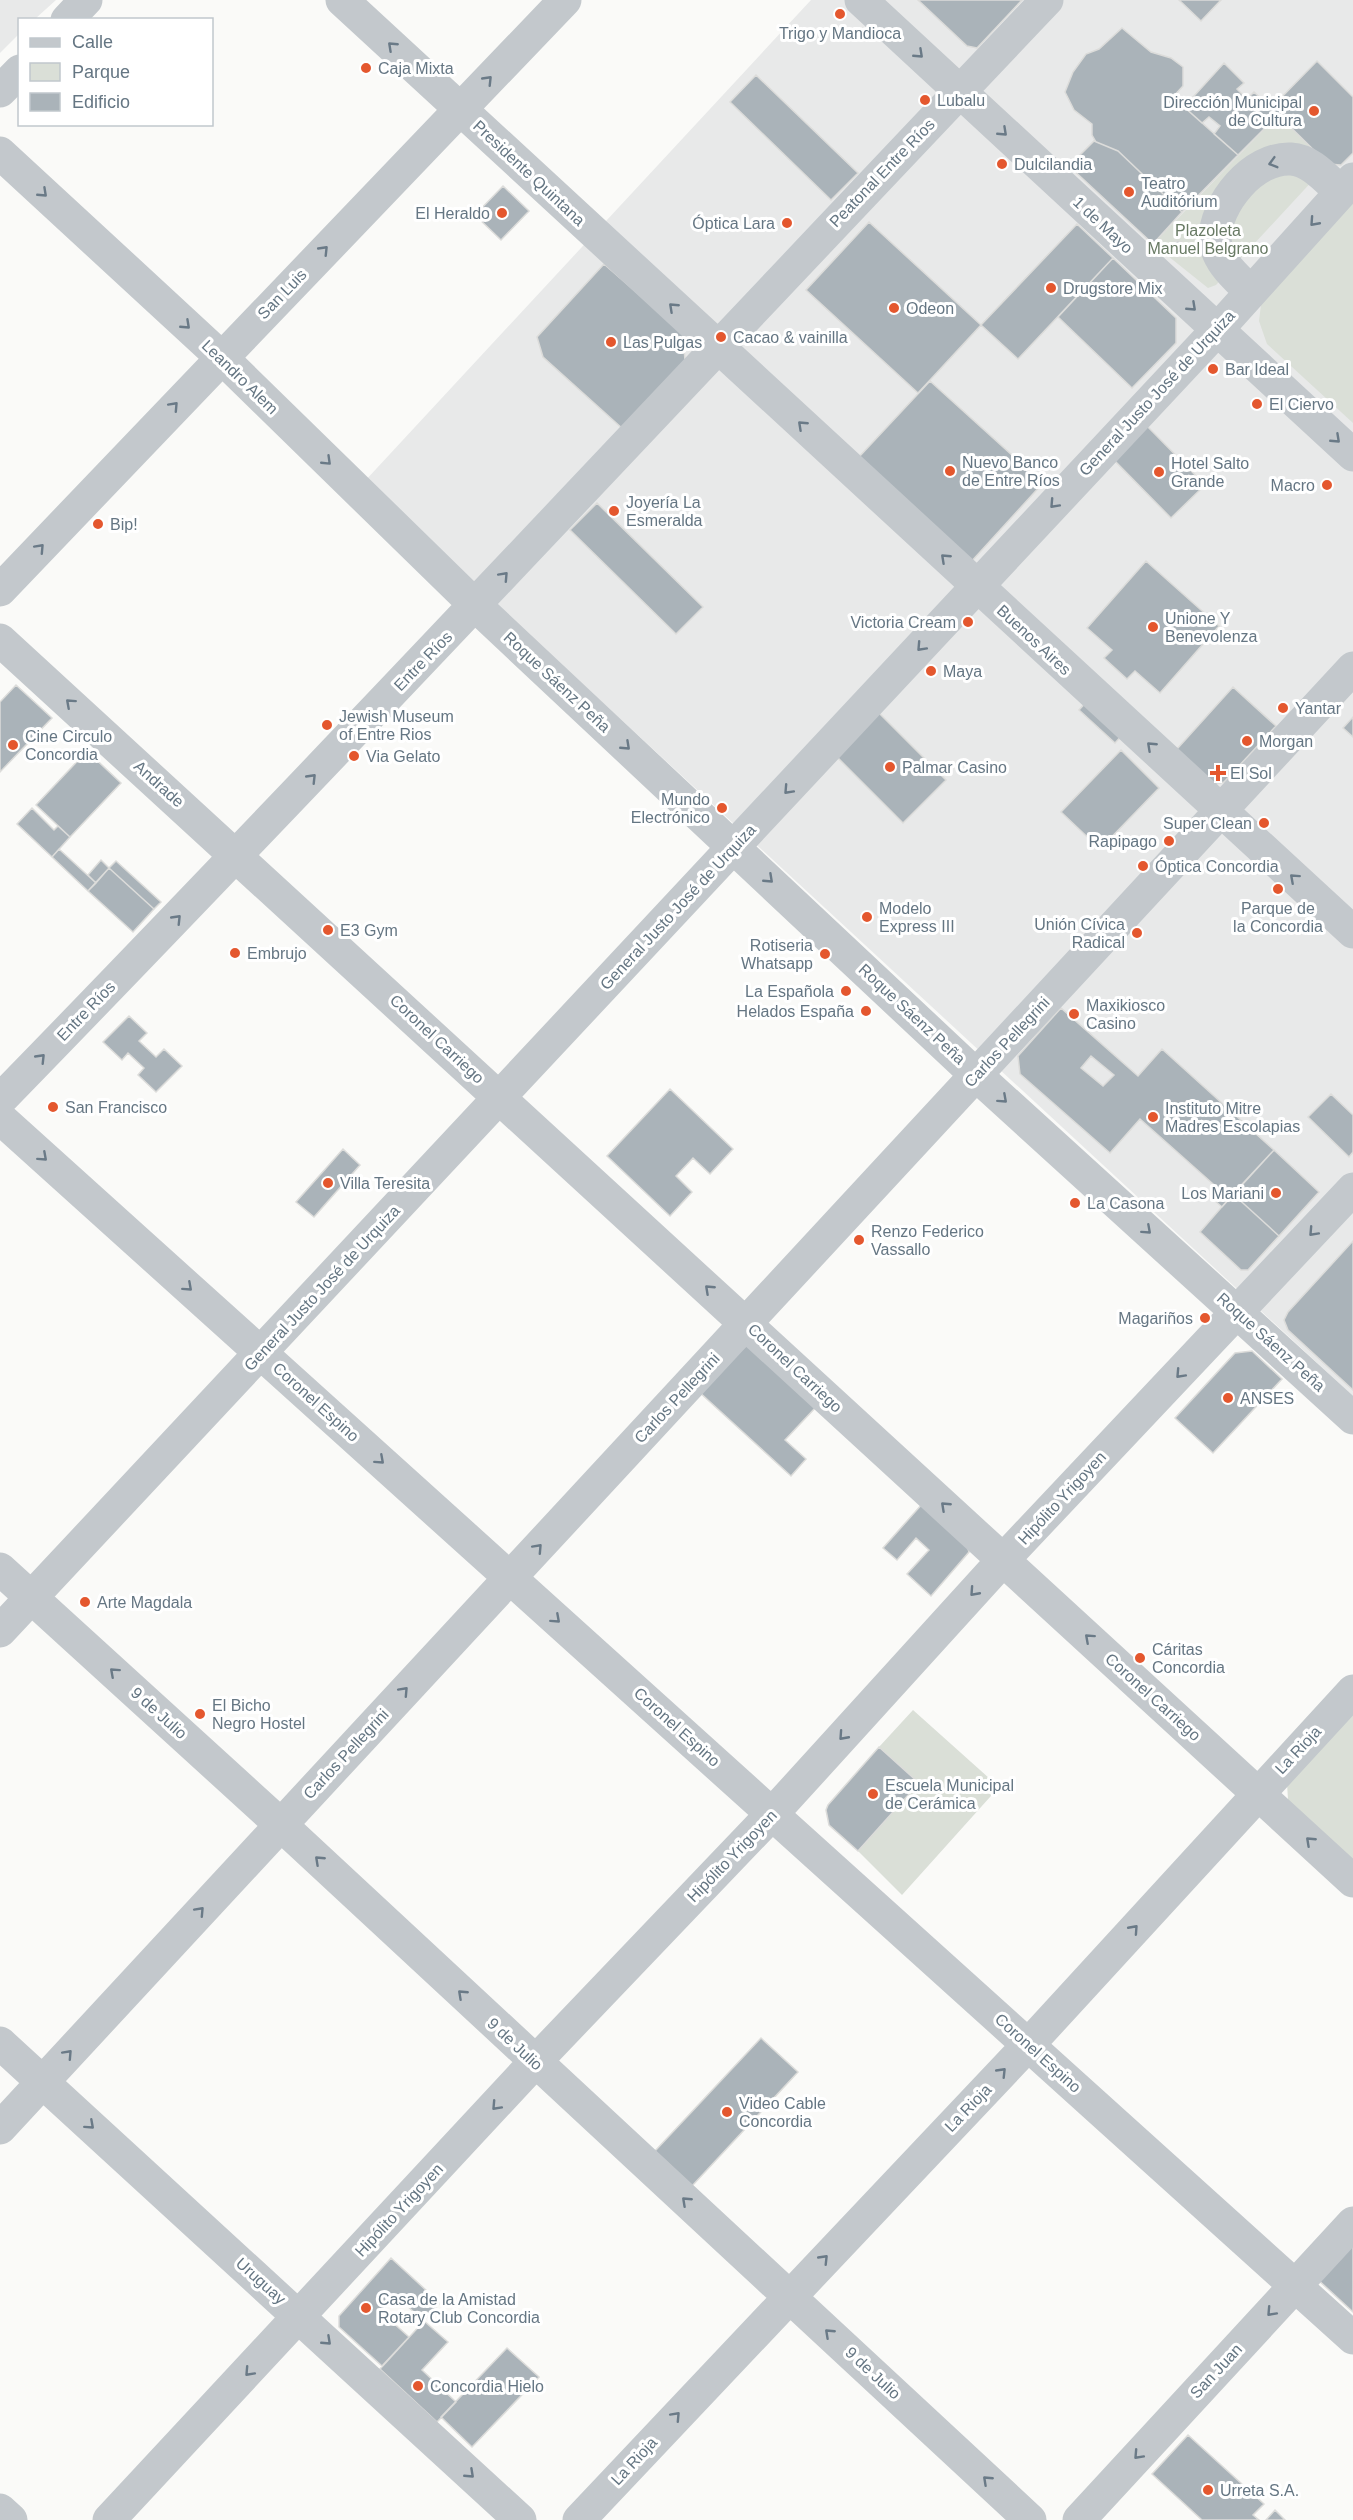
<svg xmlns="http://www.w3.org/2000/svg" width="1353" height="2520" font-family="Arial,sans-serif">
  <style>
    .built { fill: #e8e9e9 }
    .green { fill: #dadfd7 }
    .building { fill: #aab3b9; stroke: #dcdcda; stroke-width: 1.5; fill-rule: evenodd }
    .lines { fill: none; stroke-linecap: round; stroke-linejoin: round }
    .minor { stroke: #c3c8cc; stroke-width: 33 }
    .oneway { stroke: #6a7a87 }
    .poi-dot { fill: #e4572e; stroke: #fff; stroke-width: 2 }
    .labels { text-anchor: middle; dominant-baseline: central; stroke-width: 6; stroke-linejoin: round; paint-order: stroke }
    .poi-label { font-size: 16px; fill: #657683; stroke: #fff; text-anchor: start }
    .street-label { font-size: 16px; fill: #657683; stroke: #fff }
    .park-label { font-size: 16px; fill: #687a64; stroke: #fff }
  </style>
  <rect width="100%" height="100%" fill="#fafaf8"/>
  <path class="built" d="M0 0H56L35 19 20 20 19 34 0 53Z
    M811 0H1353V1396L364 482Z"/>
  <path class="green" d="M1278 115 1328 164 1216 285 1208 288 1153 244Z
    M1353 200V423L1267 344 1259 321 1262 297Z
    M913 1710 999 1787 902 1895 858 1851 918 1783 879 1747Z
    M1353 1712V1861L1288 1800 1287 1783Z"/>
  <path class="building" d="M918 0H1022L977 48 967 46Z
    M1179 0H1221L1201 21Z
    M1122 28 1151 52 1171 58 1183 67V86L1173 97 1238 155 1182 212 1118 151 1096 142 1092 135V124L1074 110 1065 92 1073 72 1086 54 1099 49Z
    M1317 61 1353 97V153L1341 165 1328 164 1271 108Z
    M1224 63 1244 83 1237 89 1247 99 1254 92 1278 115 1238 155 1214 134 1220 126 1209 117 1202 123 1184 107Z
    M756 75 858 173 831 200 730 102Z
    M1094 141 1118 151 1182 212 1153 244 1069 166Z
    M503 186 529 211 501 240 475 215Z
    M869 222 981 325 918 393 806 290Z
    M1077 224 1113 258 1018 359 981 325Z
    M1170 249a8 8 0 1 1 16 0a8 8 0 1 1-16 0Z
    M1113 258 1176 318V343L1132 388 1058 317Z
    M604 264 683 333 685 361 624 430 543 357 537 337Z
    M930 381 1043 483 970 563 858 458Z
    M1147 426 1205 485 1171 518 1113 459Z
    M597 503 703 607 676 634 570 530Z
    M1146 561 1219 626 1160 693 1135 671 1127 679 1104 658 1112 650 1087 628Z
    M16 685 52 718 0 772V702Z
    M1233 687 1276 726 1224 782 1213 785 1177 749Z
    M1089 699 1125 732 1115 743 1079 710Z
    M877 711 946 780 903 823 834 754Z
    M1353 717V737L1343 728Z
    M1121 750 1159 788 1100 849 1061 812Z
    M87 751 121 783 70 837 36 805Z
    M32 808 54 830 58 826 70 837 52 857 17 824Z
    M59 849 96 883 88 891 52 857Z
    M101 860 109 868 96 883 88 875Z
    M116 861 161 902 154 909 109 868Z
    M109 868 154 909 133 932 88 891Z
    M1061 1008 1138 1076 1162 1049 1274 1150 1222 1207 1214 1200 1221 1191 1140 1119 1110 1153 1020 1074 1018 1056ZM1091 1056 1114 1075 1103 1086 1081 1068Z
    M129 1016 147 1033 139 1041 156 1057 164 1049 182 1066 156 1092 138 1075 144 1068 128 1053 122 1060 103 1042Z
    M670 1089 733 1149 710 1174 693 1158 676 1176 692 1192 670 1216 607 1156Z
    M1331 1094 1353 1115V1152L1349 1157 1308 1117Z
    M343 1149 360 1165 314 1217 296 1202Z
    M1274 1150 1319 1192 1279 1236 1233 1194Z
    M1233 1194 1279 1236 1248 1270H1241L1200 1232Z
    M1353 1241V1390L1288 1330 1284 1320 1288 1312Z
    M748 1344 816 1407 785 1440 806 1459 791 1476 697 1390Z
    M1252 1351 1282 1379 1213 1453 1175 1418 1235 1353Z
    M923 1503 966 1542 969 1552 931 1596 907 1574 929 1550 916 1538 897 1560 883 1548Z
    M879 1747 919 1783 858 1851 829 1825 826 1810 828 1805Z
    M761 2038 798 2072 692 2186 655 2151Z
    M1353 2237V2312L1315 2277Z
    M391 2258 440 2303 424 2321 396 2296 381 2312 409 2337 382 2366 339 2327V2316Z
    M424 2321 448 2342 422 2370 456 2402 437 2422 380 2369Z
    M507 2348 539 2377 472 2447 441 2417Z
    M1188 2435 1264 2504 1253 2515 1259 2520H1202L1152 2474Z
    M1275 2510 1285 2520H1266Z"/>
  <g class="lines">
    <path class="minor" d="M342 0 1353 932
      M861 0 1353 455
      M67 20 86 0
      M0 91 20 71
      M0 153 221 357 476 606 976 1075 1353 1418
      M1251 292C1237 278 1216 261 1215 239 1215 204 1253 157 1291 159 1311 160 1327 180 1341 192
      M0 590 565 0
      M0 640 1353 1881
      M0 1100C353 737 698 367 1047 0
      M0 1118 1353 2338
      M0 1569 280 1824 1030 2520
      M0 1631 1217 330 1353 179
      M0 2043 520 2520
      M0 2128 1353 668
      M0 2510 11 2520
      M109 2520 535 2062 773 1813 1003 1560 1353 1189
      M579 2520 1029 2044 1353 1691
      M1079 2520 1353 2223"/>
  </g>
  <defs><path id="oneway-chevron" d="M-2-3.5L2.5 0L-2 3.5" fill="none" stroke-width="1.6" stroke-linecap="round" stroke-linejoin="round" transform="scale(1.5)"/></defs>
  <g class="oneway">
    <use href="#oneway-chevron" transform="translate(392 46) rotate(-137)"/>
    <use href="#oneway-chevron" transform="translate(919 54) rotate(43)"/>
    <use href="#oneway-chevron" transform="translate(488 80) rotate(-46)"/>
    <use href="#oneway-chevron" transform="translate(1003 132) rotate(43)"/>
    <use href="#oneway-chevron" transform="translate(1273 163) rotate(164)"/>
    <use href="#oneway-chevron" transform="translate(43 193) rotate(43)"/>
    <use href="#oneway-chevron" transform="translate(1314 222) rotate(132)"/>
    <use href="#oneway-chevron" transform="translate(324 250) rotate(-46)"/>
    <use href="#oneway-chevron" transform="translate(673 307) rotate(-137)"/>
    <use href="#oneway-chevron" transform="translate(1192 307) rotate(43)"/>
    <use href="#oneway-chevron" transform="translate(186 325) rotate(43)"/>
    <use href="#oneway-chevron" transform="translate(174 406) rotate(-47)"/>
    <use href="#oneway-chevron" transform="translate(802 425) rotate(-137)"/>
    <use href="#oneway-chevron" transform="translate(1336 439) rotate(43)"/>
    <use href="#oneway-chevron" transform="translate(327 461) rotate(44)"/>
    <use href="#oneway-chevron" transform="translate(1054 504) rotate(133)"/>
    <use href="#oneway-chevron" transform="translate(40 548) rotate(-47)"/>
    <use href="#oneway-chevron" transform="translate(945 558) rotate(-137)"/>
    <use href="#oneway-chevron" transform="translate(504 576) rotate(-47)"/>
    <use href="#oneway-chevron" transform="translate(921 647) rotate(133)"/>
    <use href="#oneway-chevron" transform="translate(70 703) rotate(-138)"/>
    <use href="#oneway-chevron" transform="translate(626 746) rotate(43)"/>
    <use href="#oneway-chevron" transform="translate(1151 746) rotate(-137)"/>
    <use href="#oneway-chevron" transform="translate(312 778) rotate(-46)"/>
    <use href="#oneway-chevron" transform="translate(788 790) rotate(133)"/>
    <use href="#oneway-chevron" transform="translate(1294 878) rotate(-138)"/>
    <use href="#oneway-chevron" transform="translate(769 879) rotate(43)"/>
    <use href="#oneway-chevron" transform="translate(177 919) rotate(-46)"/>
    <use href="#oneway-chevron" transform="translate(41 1058) rotate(-46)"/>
    <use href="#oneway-chevron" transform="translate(1003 1099) rotate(42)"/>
    <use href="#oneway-chevron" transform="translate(43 1157) rotate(42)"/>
    <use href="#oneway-chevron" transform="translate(1147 1230) rotate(42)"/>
    <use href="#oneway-chevron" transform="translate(1313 1232) rotate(133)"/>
    <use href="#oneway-chevron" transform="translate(188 1287) rotate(42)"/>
    <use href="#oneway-chevron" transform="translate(709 1289) rotate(-137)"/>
    <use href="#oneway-chevron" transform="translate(1180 1374) rotate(133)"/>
    <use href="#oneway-chevron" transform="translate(380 1460) rotate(42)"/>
    <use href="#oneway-chevron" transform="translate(945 1506) rotate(-137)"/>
    <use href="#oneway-chevron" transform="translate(538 1548) rotate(-47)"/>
    <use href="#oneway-chevron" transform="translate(974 1592) rotate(132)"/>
    <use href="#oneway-chevron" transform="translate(556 1619) rotate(42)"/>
    <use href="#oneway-chevron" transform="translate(1089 1638) rotate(-138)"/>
    <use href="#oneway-chevron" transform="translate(114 1672) rotate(-138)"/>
    <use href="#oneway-chevron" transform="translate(404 1691) rotate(-47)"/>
    <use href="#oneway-chevron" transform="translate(843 1736) rotate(132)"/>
    <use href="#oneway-chevron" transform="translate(1310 1841) rotate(-137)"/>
    <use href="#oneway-chevron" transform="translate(319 1860) rotate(-137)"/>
    <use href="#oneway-chevron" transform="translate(200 1911) rotate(-47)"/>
    <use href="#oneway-chevron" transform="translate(1134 1929) rotate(-48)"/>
    <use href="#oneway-chevron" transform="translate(462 1994) rotate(-137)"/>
    <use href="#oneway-chevron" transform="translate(68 2054) rotate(-47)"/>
    <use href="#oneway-chevron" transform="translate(1002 2072) rotate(-46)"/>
    <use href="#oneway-chevron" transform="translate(496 2106) rotate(133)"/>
    <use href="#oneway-chevron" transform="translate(90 2125) rotate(42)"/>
    <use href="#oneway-chevron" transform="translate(686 2201) rotate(-137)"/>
    <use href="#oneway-chevron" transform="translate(824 2259) rotate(-46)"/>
    <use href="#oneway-chevron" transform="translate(1271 2312) rotate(133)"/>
    <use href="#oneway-chevron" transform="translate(829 2333) rotate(-137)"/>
    <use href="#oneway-chevron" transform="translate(327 2341) rotate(43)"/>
    <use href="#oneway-chevron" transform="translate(249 2372) rotate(133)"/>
    <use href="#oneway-chevron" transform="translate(676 2416) rotate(-47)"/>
    <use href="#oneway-chevron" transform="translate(1138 2455) rotate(133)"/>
    <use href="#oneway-chevron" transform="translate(470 2474) rotate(43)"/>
    <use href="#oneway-chevron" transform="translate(987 2480) rotate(-137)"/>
  </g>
  <g class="poi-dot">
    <circle cx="840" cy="14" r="6"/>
    <circle cx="366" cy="68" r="6"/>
    <circle cx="925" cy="100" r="6"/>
    <circle cx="1314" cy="111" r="6"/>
    <circle cx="1002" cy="164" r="6"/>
    <circle cx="1129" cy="192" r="6"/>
    <circle cx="502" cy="213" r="6"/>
    <circle cx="787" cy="223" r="6"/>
    <circle cx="1051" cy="288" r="6"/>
    <circle cx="894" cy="308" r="6"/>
    <circle cx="721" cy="337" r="6"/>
    <circle cx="611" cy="342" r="6"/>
    <circle cx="1213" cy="369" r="6"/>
    <circle cx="1257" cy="404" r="6"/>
    <circle cx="950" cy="471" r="6"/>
    <circle cx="1159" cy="472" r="6"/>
    <circle cx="1327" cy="485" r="6"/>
    <circle cx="614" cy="511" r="6"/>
    <circle cx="98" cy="524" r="6"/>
    <circle cx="968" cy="622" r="6"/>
    <circle cx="1153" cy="627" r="6"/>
    <circle cx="931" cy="671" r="6"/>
    <circle cx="1283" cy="708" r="6"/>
    <circle cx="327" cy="725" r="6"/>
    <circle cx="1247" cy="741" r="6"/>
    <circle cx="13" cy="745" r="6"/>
    <circle cx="354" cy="756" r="6"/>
    <circle cx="890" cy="767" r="6"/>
    <path d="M1215 764h6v6h6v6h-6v6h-6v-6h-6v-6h6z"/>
    <circle cx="722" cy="808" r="6"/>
    <circle cx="1264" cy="823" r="6"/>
    <circle cx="1169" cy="841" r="6"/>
    <circle cx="1143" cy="866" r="6"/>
    <circle cx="1278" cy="889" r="6"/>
    <circle cx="867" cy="917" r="6"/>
    <circle cx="328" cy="930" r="6"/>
    <circle cx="1137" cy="933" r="6"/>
    <circle cx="235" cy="953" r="6"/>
    <circle cx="825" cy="954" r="6"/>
    <circle cx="846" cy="991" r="6"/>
    <circle cx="866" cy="1011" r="6"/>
    <circle cx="1074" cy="1014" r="6"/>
    <circle cx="53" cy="1107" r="6"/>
    <circle cx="1153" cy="1117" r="6"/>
    <circle cx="328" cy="1183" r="6"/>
    <circle cx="1276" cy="1193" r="6"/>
    <circle cx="1075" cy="1203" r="6"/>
    <circle cx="859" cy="1240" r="6"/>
    <circle cx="1205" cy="1318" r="6"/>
    <circle cx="1228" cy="1398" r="6"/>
    <circle cx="85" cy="1602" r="6"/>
    <circle cx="1140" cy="1658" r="6"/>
    <circle cx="200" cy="1714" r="6"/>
    <circle cx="873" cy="1794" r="6"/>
    <circle cx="727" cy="2112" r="6"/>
    <circle cx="366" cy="2308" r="6"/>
    <circle cx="418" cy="2386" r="6"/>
    <circle cx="1208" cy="2490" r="6"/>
  </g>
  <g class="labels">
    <g class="poi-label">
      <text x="840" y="33" text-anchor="middle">Trigo y Mandioca</text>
      <text x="378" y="68">Caja Mixta</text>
      <text x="937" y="100">Lubalu</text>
      <text x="1302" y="102" text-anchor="end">Dirección Municipal<tspan x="1302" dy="18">de Cultura</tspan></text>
      <text x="1014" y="164">Dulcilandia</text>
      <text x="1141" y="183">Teatro<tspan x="1141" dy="18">Auditórium</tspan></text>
      <text x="490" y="213" text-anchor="end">El Heraldo</text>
      <text x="775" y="223" text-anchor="end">Óptica Lara</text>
      <text x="1063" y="288">Drugstore Mix</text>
      <text x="906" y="308">Odeon</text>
      <text x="733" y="337">Cacao &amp; vainilla</text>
      <text x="623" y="342">Las Pulgas</text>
      <text x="1225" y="369">Bar Ideal</text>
      <text x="1269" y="404">El Ciervo</text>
      <text x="962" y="462">Nuevo Banco<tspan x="962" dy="18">de Entre Ríos</tspan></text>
      <text x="1171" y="463">Hotel Salto<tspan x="1171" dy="18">Grande</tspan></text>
      <text x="1315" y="485" text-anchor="end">Macro</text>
      <text x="626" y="502">Joyería La<tspan x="626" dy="18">Esmeralda</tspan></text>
      <text x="110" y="524">Bip!</text>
      <text x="1165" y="618">Unione Y<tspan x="1165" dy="18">Benevolenza</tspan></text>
      <text x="956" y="622" text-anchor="end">Victoria Cream</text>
      <text x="943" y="671">Maya</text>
      <text x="1295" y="708">Yantar</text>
      <text x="339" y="716">Jewish Museum<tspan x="339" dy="18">of Entre Rios</tspan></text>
      <text x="25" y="736">Cine Circulo<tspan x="25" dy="18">Concordia</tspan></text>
      <text x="1259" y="741">Morgan</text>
      <text x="366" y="756">Via Gelato</text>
      <text x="902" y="767">Palmar Casino</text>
      <text x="1230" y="773">El Sol</text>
      <text x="710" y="799" text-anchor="end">Mundo<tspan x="710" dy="18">Electrónico</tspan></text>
      <text x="1252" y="823" text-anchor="end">Super Clean</text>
      <text x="1157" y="841" text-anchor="end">Rapipago</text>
      <text x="1155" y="866">Óptica Concordia</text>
      <text x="879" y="908">Modelo<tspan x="879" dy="18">Express III</tspan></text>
      <text x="1278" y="908" text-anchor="middle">Parque de<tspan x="1278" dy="18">la Concordia</tspan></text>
      <text x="1125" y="924" text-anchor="end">Unión Cívica<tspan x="1125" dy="18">Radical</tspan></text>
      <text x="340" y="930">E3 Gym</text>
      <text x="813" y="945" text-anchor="end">Rotiseria<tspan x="813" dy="18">Whatsapp</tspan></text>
      <text x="247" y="953">Embrujo</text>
      <text x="834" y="991" text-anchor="end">La Española</text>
      <text x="1086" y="1005">Maxikiosco<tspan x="1086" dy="18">Casino</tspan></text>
      <text x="854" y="1011" text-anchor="end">Helados España</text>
      <text x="65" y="1107">San Francisco</text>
      <text x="1165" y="1108">Instituto Mitre<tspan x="1165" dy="18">Madres Escolapias</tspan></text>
      <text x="340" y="1183">Villa Teresita</text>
      <text x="1264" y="1193" text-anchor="end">Los Mariani</text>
      <text x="1087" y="1203">La Casona</text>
      <text x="871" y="1231">Renzo Federico<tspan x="871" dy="18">Vassallo</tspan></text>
      <text x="1193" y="1318" text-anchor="end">Magariños</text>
      <text x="1240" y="1398">ANSES</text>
      <text x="97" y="1602">Arte Magdala</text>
      <text x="1152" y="1649">Cáritas<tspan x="1152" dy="18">Concordia</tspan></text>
      <text x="212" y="1705">El Bicho<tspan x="212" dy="18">Negro Hostel</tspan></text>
      <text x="885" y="1785">Escuela Municipal<tspan x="885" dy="18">de Cerámica</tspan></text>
      <text x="739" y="2103">Video Cable<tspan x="739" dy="18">Concordia</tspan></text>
      <text x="378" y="2299">Casa de la Amistad<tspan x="378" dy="18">Rotary Club Concordia</tspan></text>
      <text x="430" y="2386">Concordia Hielo</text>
      <text x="1220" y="2490">Urreta S.A.</text>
    </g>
    <g class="street-label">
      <text transform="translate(529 173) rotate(43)">Presidente Quintana</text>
      <text transform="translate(882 173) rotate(-46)">Peatonal Entre Ríos</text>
      <text transform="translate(1103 225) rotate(43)">1 de Mayo</text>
      <text transform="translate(282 294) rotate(-46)">San Luis</text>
      <text transform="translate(240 377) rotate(44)">Leandro Alem</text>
      <text transform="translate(1157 393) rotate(-47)">General Justo José de Urquiza</text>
      <text transform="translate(1034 640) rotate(43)">Buenos Aires</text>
      <text transform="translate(423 661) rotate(-46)">Entre Ríos</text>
      <text transform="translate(557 682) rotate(43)">Roque Sáenz Peña</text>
      <text transform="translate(159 784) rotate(42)">Andrade</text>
      <text transform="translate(678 907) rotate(-47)">General Justo José de Urquiza</text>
      <text transform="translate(86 1011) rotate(-46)">Entre Ríos</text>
      <text transform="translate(912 1014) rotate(43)">Roque Sáenz Peña</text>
      <text transform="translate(437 1039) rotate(43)">Coronel Carriego</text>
      <text transform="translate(1007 1042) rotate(-47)">Carlos Pellegrini</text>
      <text transform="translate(322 1288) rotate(-47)">General Justo José de Urquiza</text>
      <text transform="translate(1271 1342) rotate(42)">Roque Sáenz Peña</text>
      <text transform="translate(795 1368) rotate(43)">Coronel Carriego</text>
      <text transform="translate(677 1398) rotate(-47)">Carlos Pellegrini</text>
      <text transform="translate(316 1402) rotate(42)">Coronel Espino</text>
      <text transform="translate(1062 1498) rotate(-47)">Hipólito Yrigoyen</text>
      <text transform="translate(1153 1697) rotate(42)">Coronel Carriego</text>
      <text transform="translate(159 1713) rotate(42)">9 de Julio</text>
      <text transform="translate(677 1727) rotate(42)">Coronel Espino</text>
      <text transform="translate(1298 1750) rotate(-47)">La Rioja</text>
      <text transform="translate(346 1754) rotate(-47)">Carlos Pellegrini</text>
      <text transform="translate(732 1856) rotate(-46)">Hipólito Yrigoyen</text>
      <text transform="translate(515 2044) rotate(43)">9 de Julio</text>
      <text transform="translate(1038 2053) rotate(42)">Coronel Espino</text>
      <text transform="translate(968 2108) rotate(-46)">La Rioja</text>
      <text transform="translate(399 2210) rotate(-47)">Hipólito Yrigoyen</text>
      <text transform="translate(261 2281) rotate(42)">Uruguay</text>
      <text transform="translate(1216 2371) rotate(-47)">San Juan</text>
      <text transform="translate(873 2373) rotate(43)">9 de Julio</text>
      <text transform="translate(634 2461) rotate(-47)">La Rioja</text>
    </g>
    <g class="park-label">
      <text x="1208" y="230">Plazoleta<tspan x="1208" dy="18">Manuel Belgrano</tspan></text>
    </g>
  </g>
  <rect x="18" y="18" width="195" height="108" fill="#ffffff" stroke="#c1c8cd" stroke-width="1.5"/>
  <rect x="30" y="38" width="30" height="9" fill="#c3c8cc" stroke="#c1c8cd" stroke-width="1.5"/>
  <text x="72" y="48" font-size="18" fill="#657683">Calle</text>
  <rect x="30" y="63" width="30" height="18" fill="#dadfd7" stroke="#c1c8cd" stroke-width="1.5"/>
  <text x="72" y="78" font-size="18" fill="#657683">Parque</text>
  <rect x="30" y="93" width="30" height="18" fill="#aab3b9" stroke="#c1c8cd" stroke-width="1.5"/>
  <text x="72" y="108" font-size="18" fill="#657683">Edificio</text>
</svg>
